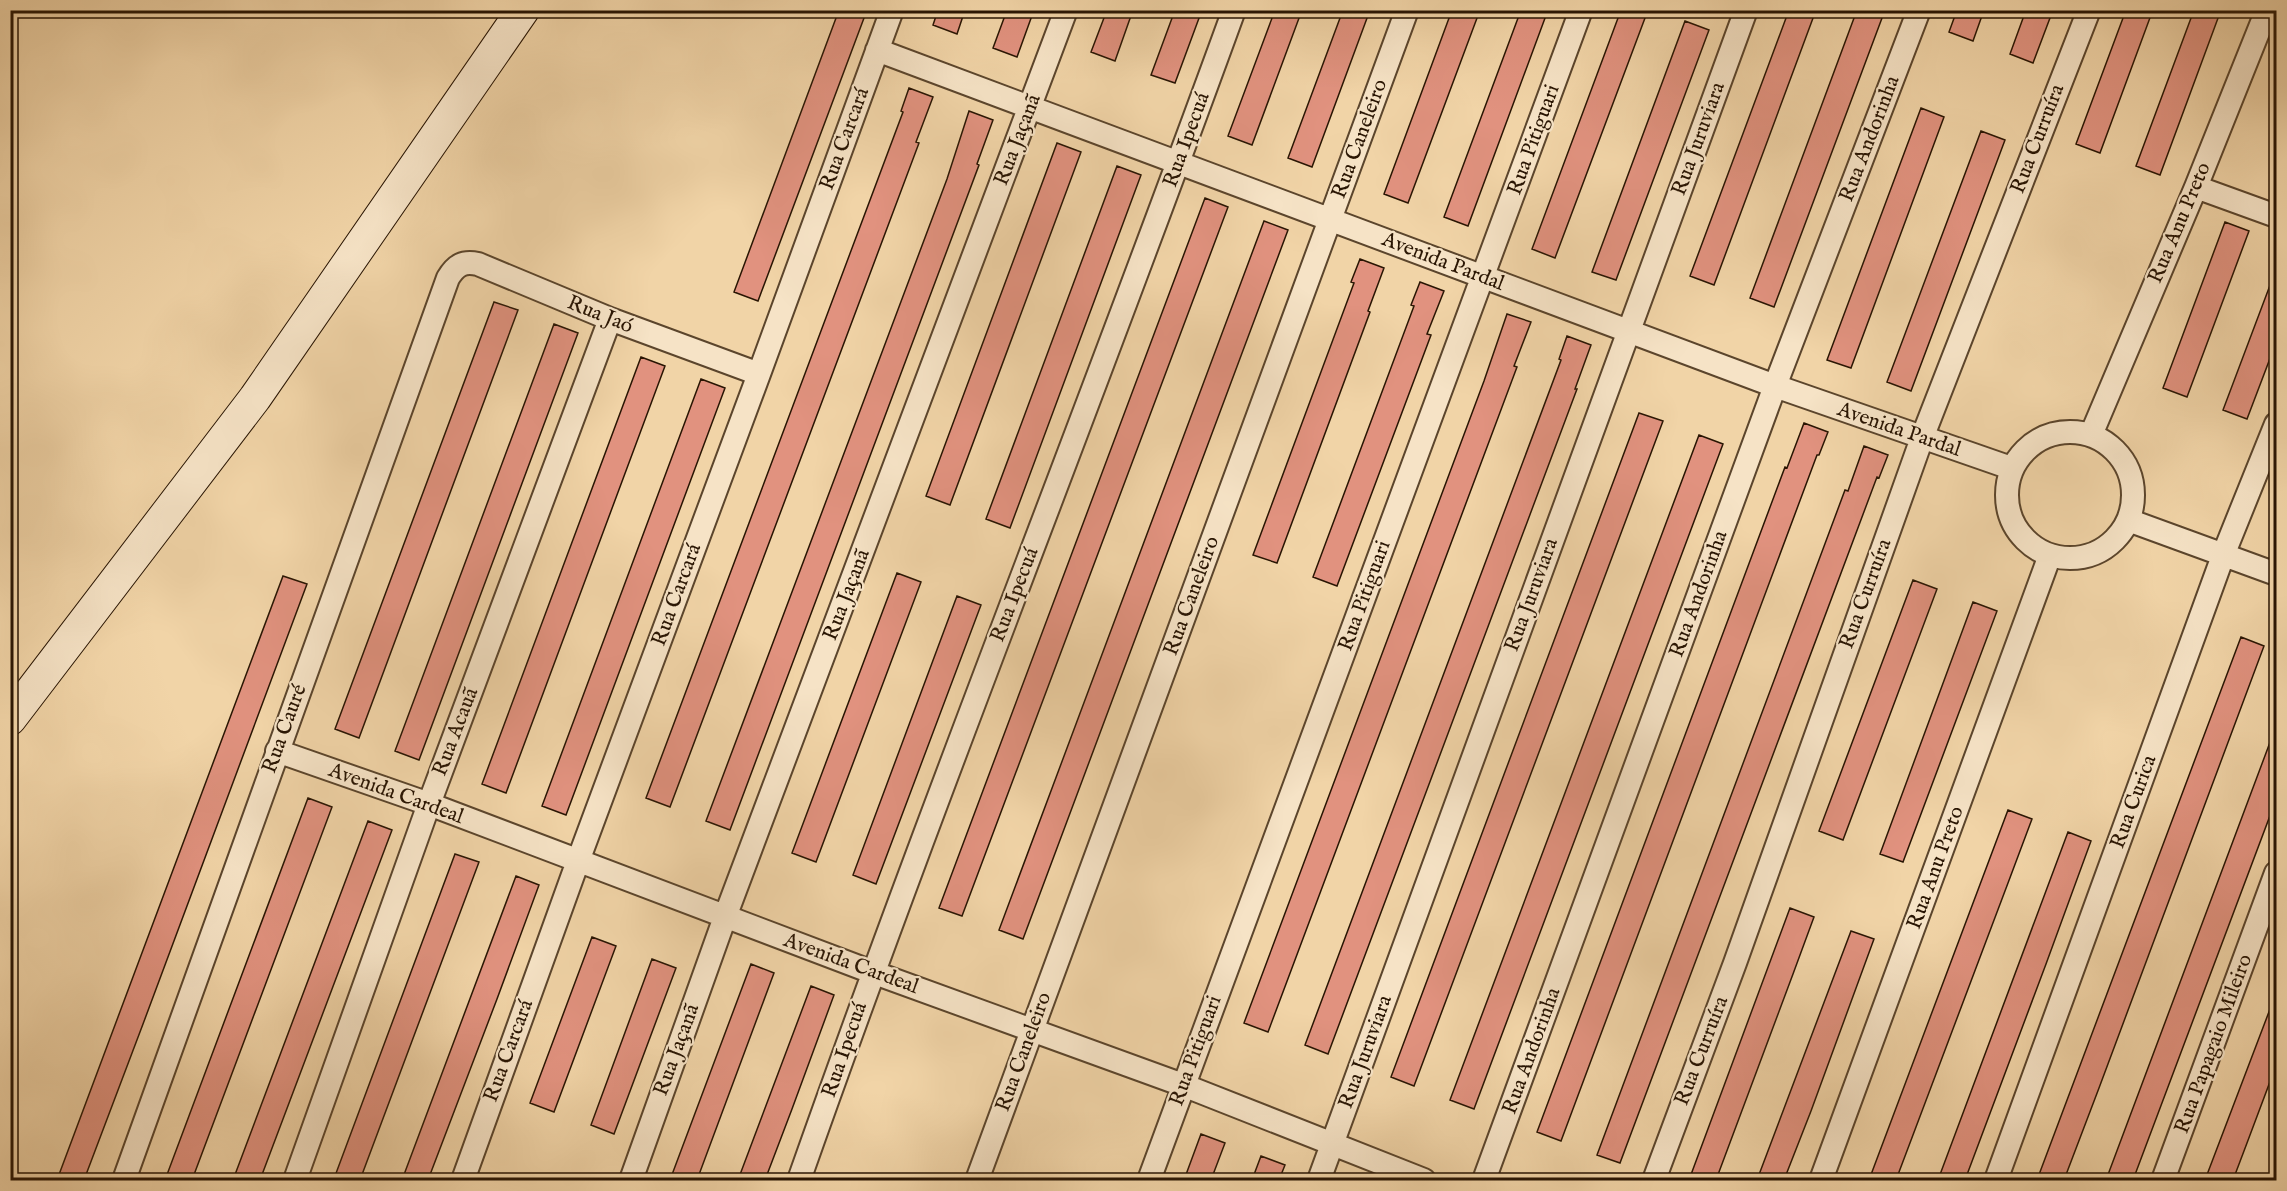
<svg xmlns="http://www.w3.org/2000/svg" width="2287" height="1191" font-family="'IM FELL English',serif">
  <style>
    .building { fill: #e1927f; stroke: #291503; stroke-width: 1.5 }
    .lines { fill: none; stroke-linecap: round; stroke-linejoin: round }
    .street-casing { stroke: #5b452c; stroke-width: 26 }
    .secondary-casing { stroke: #291503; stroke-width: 34 }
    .street { stroke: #f6e3c6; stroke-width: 22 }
    .secondary { stroke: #f6e3c6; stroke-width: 32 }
    .labels { text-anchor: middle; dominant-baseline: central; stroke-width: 4.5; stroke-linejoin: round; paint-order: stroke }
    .street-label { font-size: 21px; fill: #291503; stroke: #f6e3c6 }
  </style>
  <rect width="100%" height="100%" fill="#f1d4a7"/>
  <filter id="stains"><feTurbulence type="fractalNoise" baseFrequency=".00333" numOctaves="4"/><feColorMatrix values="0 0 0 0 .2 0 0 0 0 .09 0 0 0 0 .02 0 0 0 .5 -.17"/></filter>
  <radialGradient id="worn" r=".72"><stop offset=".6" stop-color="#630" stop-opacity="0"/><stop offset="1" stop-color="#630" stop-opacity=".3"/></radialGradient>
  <path class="building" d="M839 10H867L758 301 734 292Z
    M938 10H965L957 34 933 25Z
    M1007 10H1034L1017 57 993 48Z
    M1107 10H1133L1115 61 1091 52Z
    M1175 10H1202L1175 83 1151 75Z
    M1275 10H1302L1252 145 1228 136Z
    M1343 10H1370L1312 167 1288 158Z
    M1452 10H1480L1408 203 1384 194Z
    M1521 10H1548L1468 226 1444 217Z
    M1621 10H1648L1555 258 1532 249Z
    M1789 10H1816L1714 285 1690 276Z
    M1857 10H1885L1774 307 1750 298Z
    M1957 10H1984L1973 41 1949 32Z
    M2026 10H2053L2033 63 2010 54Z
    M2126 10H2137L2151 15 2100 153 2076 144Z
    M2194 10H2221L2160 175 2136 166Z
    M1685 21 1709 30 1616 280 1592 272Z
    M909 88 933 97 916 142 919 143 670 807 646 798 903 112 901 111Z
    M1921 108 1944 117 1851 368 1827 360Z
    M969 111 993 120 977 164 979 165 730 830 706 821 947 179Z
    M1981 131 2005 140 1911 391 1887 382Z
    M1057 143 1081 152 950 505 926 496Z
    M1117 166 1141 175 1010 528 986 519Z
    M1205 198 1228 207 962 916 939 908Z
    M1264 221 1288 230 1023 939 999 930Z
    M2225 222 2249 231 2187 397 2163 388Z
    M1360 259 1384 268 1368 311 1370 312 1277 563 1253 555 1354 283 1351 282Z
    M2275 272 2277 340 2247 419 2223 410Z
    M1420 282 1444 291 1427 334 1431 335 1337 586 1313 577 1414 306 1411 305Z
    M494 302 518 310 359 738 335 729Z
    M1507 314 1531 322 1514 366 1517 367 1268 1032 1244 1023 1484 381Z
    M554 324 578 333 419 760 395 751Z
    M1567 336 1591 345 1575 389H1577L1328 1054 1305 1045 1561 360 1559 359Z
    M641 357 665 366 506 793 482 784Z
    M701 379 725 388 566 815 542 806Z
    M1639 413 1663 421 1414 1086 1391 1077Z
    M1804 423 1828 432 1819 455H1817L1561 1141 1537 1132 1785 467 1787 468Z
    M1699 435 1723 444 1474 1109 1450 1100Z
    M1864 446 1888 455 1879 478 1877 477 1620 1163 1597 1155 1845 490 1848 491Z
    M897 573 921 582 816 862 792 853Z
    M283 576 307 584 143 1024 84 1180H57Z
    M1913 580 1937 589 1843 840 1819 831Z
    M957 596 981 605 876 884 853 875Z
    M1973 602 1997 611 1903 862 1880 854Z
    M2241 637 2264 646 2099 1088 2064 1180H2037Z
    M2275 729 2277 797 2133 1180H2106Z
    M308 798 332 807 192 1180H165Z
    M2008 810 2032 819 2008 883 1896 1180H1869Z
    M368 821 392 830 349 944 260 1180H233Z
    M2068 832 2091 841 2046 964 1965 1180H1938Z
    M455 854 479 862 360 1180H347L335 1176Z
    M516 876 539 885 497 999 428 1180H402Z
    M1790 908 1814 917 1793 974 1716 1180H1689Z
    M1851 931 1874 939 1811 1111 1784 1180H1757Z
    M592 937 616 946 554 1112 530 1103Z
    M652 959 676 968 614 1134 591 1125Z
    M751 964 774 973 697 1180H670Z
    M811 986 834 995 792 1109 765 1180H738Z
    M2275 996H2277V1063L2247 1143 2233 1180H2205Z
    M1201 1134 1225 1143 1211 1180H1184Z
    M1261 1156 1285 1165 1279 1180H1252Z"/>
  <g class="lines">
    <g class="street-casing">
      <path id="street" d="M877 50 1775 386 2011 468
        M2196 187 2276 216
        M2007 495a63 63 0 1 1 126 0a63 63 0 1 1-126 0Z
        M2091 435 2196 187 2267 10
        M2128 520 2276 574
        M277 751 429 804 872 972 1183 1085 1424 1180
        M124 1180 448 278C456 265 463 261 478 264L610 319 759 374
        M295 1180 429 804 610 319
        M463 1180 578 861 759 374 892 10
        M631 1180 725 917 1066 10
        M799 1180C937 788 1092 402 1234 10
        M977 1180 1407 10
        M1149 1180 1581 10
        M1319 1180 1746 10
        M1484 1180 1775 386 1919 10
        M1654 1180 1735 963 1922 438 2089 10
        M1821 1180 2050 555
        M1996 1180 2224 553 2276 424
        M2163 1180 2276 873"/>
    </g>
    <g class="secondary-casing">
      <path id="secondary" d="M10 719 255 398 523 10"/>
    </g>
    <use href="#street" class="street"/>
    <use href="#secondary" class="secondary"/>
  </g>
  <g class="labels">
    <g class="street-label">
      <text transform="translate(845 139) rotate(-70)">Rua Carcará</text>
      <text transform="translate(1360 139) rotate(-70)">Rua Caneleiro</text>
      <text transform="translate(1699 139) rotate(-70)">Rua Juruviara</text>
      <text transform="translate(1870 139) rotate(-69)">Rua Andorinha</text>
      <text transform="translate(2038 139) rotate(-69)">Rua Curruíra</text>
      <text transform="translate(1018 140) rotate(-69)">Rua Jaçanã</text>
      <text transform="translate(1187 140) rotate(-70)">Rua Ipecuá</text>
      <text transform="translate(1534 140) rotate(-70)">Rua Pitiguari</text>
      <text transform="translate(2180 223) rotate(-67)">Rua Anu Preto</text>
      <text transform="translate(1443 262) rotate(21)">Avenida Pardal</text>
      <text transform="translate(600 315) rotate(22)">Rua Jaó</text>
      <text transform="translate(1899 430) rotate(19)">Avenida Pardal</text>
      <text transform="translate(1699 594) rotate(-70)">Rua Andorinha</text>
      <text transform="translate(1866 594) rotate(-70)">Rua Curruíra</text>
      <text transform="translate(677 595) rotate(-70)">Rua Carcará</text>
      <text transform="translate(847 595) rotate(-69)">Rua Jaçanã</text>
      <text transform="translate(1015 595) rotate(-69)">Rua Ipecuá</text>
      <text transform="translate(1532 595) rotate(-70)">Rua Juruviara</text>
      <text transform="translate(1192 596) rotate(-70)">Rua Caneleiro</text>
      <text transform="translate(1365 596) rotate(-70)">Rua Pitiguari</text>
      <text transform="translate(285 729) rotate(-70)">Rua Cauré</text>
      <text transform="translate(456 732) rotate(-69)">Rua Acauã</text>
      <text transform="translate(396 794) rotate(20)">Avenida Cardeal</text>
      <text transform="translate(2134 802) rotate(-70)">Rua Curica</text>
      <text transform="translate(1936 868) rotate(-70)">Rua Anu Preto</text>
      <text transform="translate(851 964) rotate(20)">Avenida Cardeal</text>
      <text transform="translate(2214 1044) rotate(-70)">Rua Papagaio Mileiro</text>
      <text transform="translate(677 1050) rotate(-70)">Rua Jaçanã</text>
      <text transform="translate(845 1050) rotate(-71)">Rua Ipecuá</text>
      <text transform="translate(509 1051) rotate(-70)">Rua Carcará</text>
      <text transform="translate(1196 1051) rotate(-70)">Rua Pitiguari</text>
      <text transform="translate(1532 1051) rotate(-70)">Rua Andorinha</text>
      <text transform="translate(1702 1051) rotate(-69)">Rua Curruíra</text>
      <text transform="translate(1024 1052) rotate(-70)">Rua Caneleiro</text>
      <text transform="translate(1366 1052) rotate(-70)">Rua Juruviara</text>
    </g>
  </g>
  <rect width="2287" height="1191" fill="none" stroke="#f1d4a7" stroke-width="36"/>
  <rect x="12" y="12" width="2263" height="1167" fill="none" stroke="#291503" stroke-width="3"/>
  <rect x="18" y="18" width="2251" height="1155" fill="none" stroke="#291503" stroke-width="1.5"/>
  <rect width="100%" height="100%" filter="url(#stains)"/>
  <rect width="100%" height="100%" fill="url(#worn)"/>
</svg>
